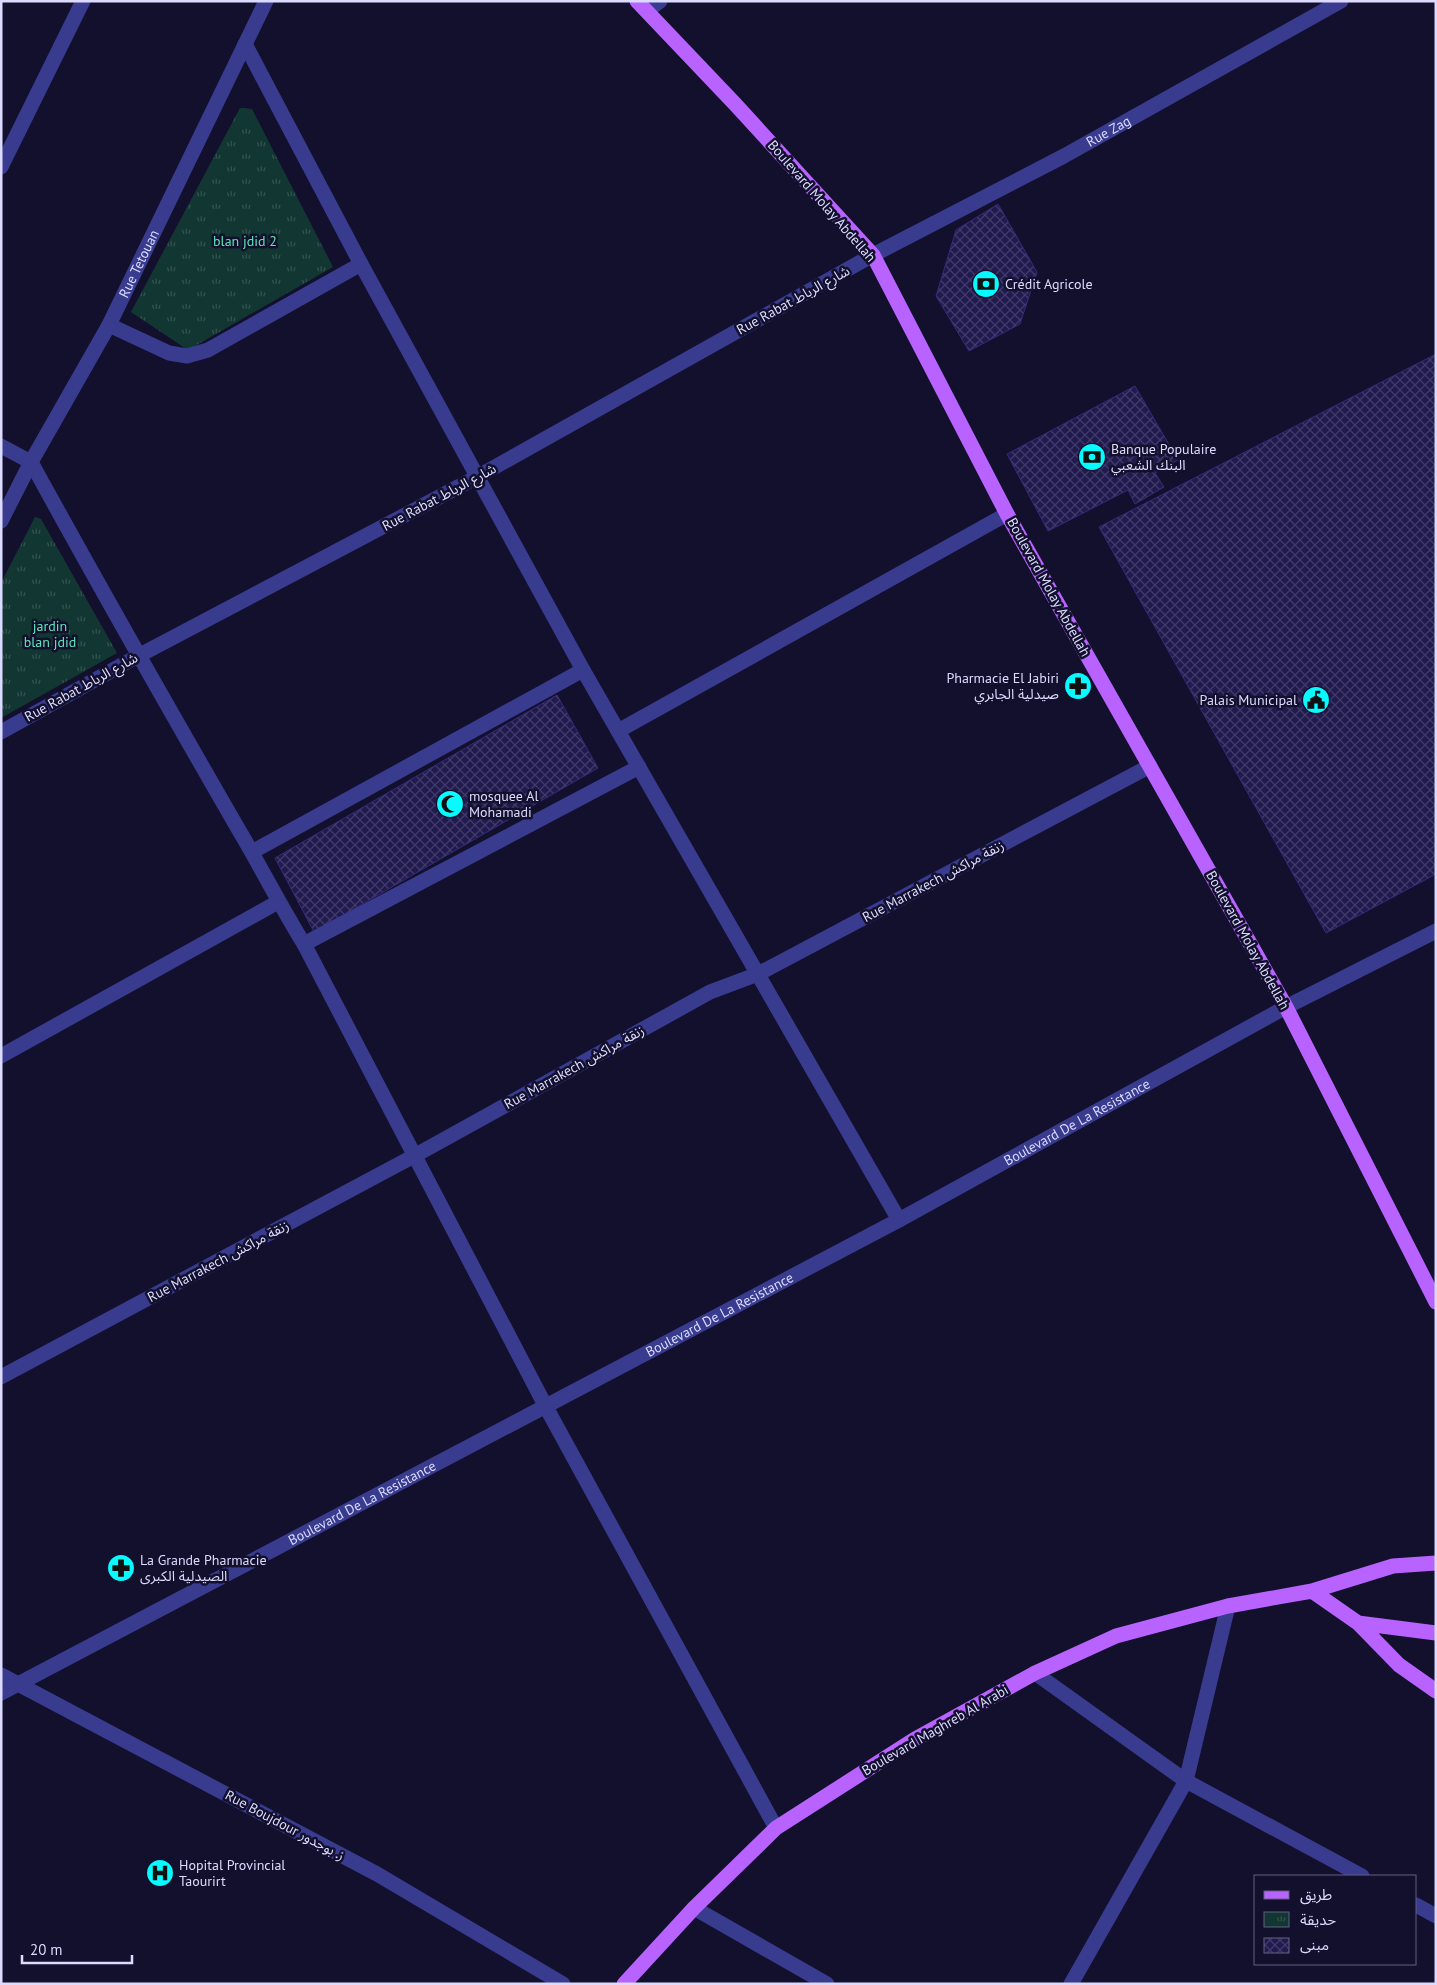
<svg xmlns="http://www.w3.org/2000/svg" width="1437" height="1985" font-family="'PT Sans','Noto Sans Arabic',sans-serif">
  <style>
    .park { fill: url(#park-tufts) }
    .building { fill: url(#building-cross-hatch); stroke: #352b7b }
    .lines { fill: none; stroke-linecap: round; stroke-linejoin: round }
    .street { stroke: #383b8e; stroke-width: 15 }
    .primary { stroke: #b862ff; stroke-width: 15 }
    .labels { text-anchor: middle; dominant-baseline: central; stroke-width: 5; stroke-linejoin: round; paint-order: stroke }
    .street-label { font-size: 14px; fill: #dcdbff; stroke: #12102c }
    .park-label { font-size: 14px; fill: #5ee7ba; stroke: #12102c }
    .poi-label { font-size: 14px; fill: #dcdbff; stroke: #12102c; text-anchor: start }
  </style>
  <defs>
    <pattern id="park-tufts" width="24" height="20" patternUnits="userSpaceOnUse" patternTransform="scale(1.25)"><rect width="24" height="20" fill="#123732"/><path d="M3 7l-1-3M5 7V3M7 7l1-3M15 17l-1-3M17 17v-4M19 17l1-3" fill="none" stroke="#345351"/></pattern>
    <pattern id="building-cross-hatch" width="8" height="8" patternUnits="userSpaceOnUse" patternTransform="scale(1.25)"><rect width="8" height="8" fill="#211a4e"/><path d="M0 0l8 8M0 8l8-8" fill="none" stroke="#413b69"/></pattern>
  </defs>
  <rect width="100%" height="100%" fill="#12102c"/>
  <path class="park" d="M240 108 252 109 333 267 188 350 131 312Z
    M35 517 41 519 117 653 1 718V583Z"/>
  <path class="building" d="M998 204 1037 272 1020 324 969 351 936 296 956 230Z
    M1436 354V874L1326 933 1099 527Z
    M1135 386 1178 460 1155 473 1164 487 1135 504 1128 490 1048 531 1007 454Z
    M557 695 598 768 314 932 275 858Z"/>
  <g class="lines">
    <g class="street">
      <path d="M647 11 660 1"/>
      <path d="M245 44 361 264 583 670 899 1220"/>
      <path d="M1 167 83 1"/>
      <path d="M109 325 169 353 187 356 208 350 361 264"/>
      <path d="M1 446 31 462C99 586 169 709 240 832 262 869 281 907 304 944L546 1407 776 1828"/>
      <path id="s1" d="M1 521 31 462 109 325 266 1"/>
      <path d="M618 731 1007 514"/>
      <path id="s2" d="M1 732 138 656 477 477 873 255 1064 156 1341 1"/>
      <path d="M252 852 583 670"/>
      <path d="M304 944 639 767"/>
      <path d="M1 1056 278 902"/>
      <path d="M1 1377 414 1156 710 992 758 974 1150 766"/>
      <path d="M1035 1673 1186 1781 1362 1876"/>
      <path d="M1 1675 377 1874 563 1984"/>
      <path id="s3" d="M1 1693 899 1220 1286 1007 1436 931"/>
      <path d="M1416 1905 1436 1916"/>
      <path d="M694 1908 827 1984"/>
      <path d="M1071 1984 1186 1781 1228 1606"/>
    </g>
    <path class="primary" d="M637 1 735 104 873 255 1007 514 1286 1007 1436 1302
      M1312 1591 1358 1623 1436 1633
      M1358 1623 1399 1665 1436 1691
      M624 1984 694 1908 776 1828 915 1739 1035 1673 1116 1636 1228 1606 1312 1591 1393 1566 1436 1563"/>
  </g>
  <defs>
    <g id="bank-disc" transform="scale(1.4375)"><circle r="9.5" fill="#07faff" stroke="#12102c"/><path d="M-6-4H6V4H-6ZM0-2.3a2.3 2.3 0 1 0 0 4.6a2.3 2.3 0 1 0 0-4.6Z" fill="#111"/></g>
    <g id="pharmacy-disc" transform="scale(1.4375)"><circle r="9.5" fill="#07faff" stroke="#12102c"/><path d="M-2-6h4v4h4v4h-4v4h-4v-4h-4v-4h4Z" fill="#111"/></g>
    <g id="civic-disc" transform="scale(1.4375)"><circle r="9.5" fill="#07faff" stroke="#12102c"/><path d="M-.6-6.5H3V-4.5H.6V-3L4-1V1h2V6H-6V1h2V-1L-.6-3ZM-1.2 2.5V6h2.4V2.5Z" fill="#111"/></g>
    <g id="mosque-disc" transform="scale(1.4375)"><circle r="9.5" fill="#07faff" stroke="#12102c"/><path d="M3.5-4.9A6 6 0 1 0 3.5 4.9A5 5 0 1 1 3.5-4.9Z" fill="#111"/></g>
    <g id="hospital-disc" transform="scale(1.4375)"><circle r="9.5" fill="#07faff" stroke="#12102c"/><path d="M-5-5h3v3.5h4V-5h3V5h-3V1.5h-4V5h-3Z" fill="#111"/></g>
  </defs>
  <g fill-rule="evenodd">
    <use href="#bank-disc" x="986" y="284"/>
    <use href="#bank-disc" x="1092" y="457"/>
    <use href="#pharmacy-disc" x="1078" y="686"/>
    <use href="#civic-disc" x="1316" y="700"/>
    <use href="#mosque-disc" x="450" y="804"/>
    <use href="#pharmacy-disc" x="121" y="1568"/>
    <use href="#hospital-disc" x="160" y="1873"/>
  </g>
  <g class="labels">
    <g class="street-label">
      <text stroke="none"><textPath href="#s2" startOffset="1260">Rue Zag</textPath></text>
      <text transform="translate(822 201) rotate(49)">Boulevard Molay Abdellah</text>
      <text stroke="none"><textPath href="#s1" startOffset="292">Rue Tetouan</textPath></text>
      <text transform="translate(793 300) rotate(-29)">Rue Rabat شارع الرباط</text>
      <text transform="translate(439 497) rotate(-28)">Rue Rabat شارع الرباط</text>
      <text transform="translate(1049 587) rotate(61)">Boulevard Molay Abdellah</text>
      <text transform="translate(81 687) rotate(-29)">Rue Rabat شارع الرباط</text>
      <text transform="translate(933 881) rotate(-28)">Rue Marrakech زنقة مراكش</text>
      <text transform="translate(1248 940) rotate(61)">Boulevard Molay Abdellah</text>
      <text transform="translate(574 1067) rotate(-29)">Rue Marrakech زنقة مراكش</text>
      <text stroke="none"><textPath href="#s3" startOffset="1218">Boulevard De La Resistance</textPath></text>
      <text transform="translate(218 1261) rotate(-28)">Rue Marrakech زنقة مراكش</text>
      <text stroke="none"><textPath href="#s3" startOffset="812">Boulevard De La Resistance</textPath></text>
      <text stroke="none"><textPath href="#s3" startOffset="408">Boulevard De La Resistance</textPath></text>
      <text transform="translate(935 1730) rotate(-30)">Boulevard Maghreb Al Arabi</text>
      <text transform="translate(285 1825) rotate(28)">Rue Boujdour ز. بوجدور</text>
    </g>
    <g class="park-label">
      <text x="245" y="241">blan jdid 2</text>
      <text x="50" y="626">jardin<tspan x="50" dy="16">blan jdid</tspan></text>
    </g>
    <g class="poi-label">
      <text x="1005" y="284">Crédit Agricole</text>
      <text x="1111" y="449">Banque Populaire<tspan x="1111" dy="16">البنك الشعبي</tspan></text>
      <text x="1059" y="678" text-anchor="end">Pharmacie El Jabiri<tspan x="1059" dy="16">صيدلية الجابري</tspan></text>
      <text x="1297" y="700" text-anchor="end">Palais Municipal</text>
      <text x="469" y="796">mosquee Al<tspan x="469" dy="16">Mohamadi</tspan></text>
      <text x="140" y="1560">La Grande Pharmacie<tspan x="140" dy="16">الصيدلية الكبرى</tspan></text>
      <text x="179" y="1865">Hopital Provincial<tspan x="179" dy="16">Taourirt</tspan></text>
    </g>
  </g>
  <rect width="1437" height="1985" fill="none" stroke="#dcdbff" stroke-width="5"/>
  <rect x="1254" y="1875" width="162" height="90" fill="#12102c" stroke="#636180"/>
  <rect x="1264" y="1891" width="25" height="8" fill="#b862ff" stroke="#636180"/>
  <text x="1300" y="1900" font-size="15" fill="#dcdbff">طريق</text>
  <rect x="1264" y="1912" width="25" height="15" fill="url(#park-tufts)" stroke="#636180"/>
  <text x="1300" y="1925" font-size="15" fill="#dcdbff">حديقة</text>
  <rect x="1264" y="1938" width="25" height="15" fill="url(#building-cross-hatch)" stroke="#636180"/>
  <text x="1300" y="1950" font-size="15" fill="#dcdbff">مبنى</text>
  <path d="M22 1955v8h110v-8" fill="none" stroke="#dcdbff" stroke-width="2.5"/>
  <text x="30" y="1955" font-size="15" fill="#dcdbff" stroke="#12102c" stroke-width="4" paint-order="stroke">20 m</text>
</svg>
